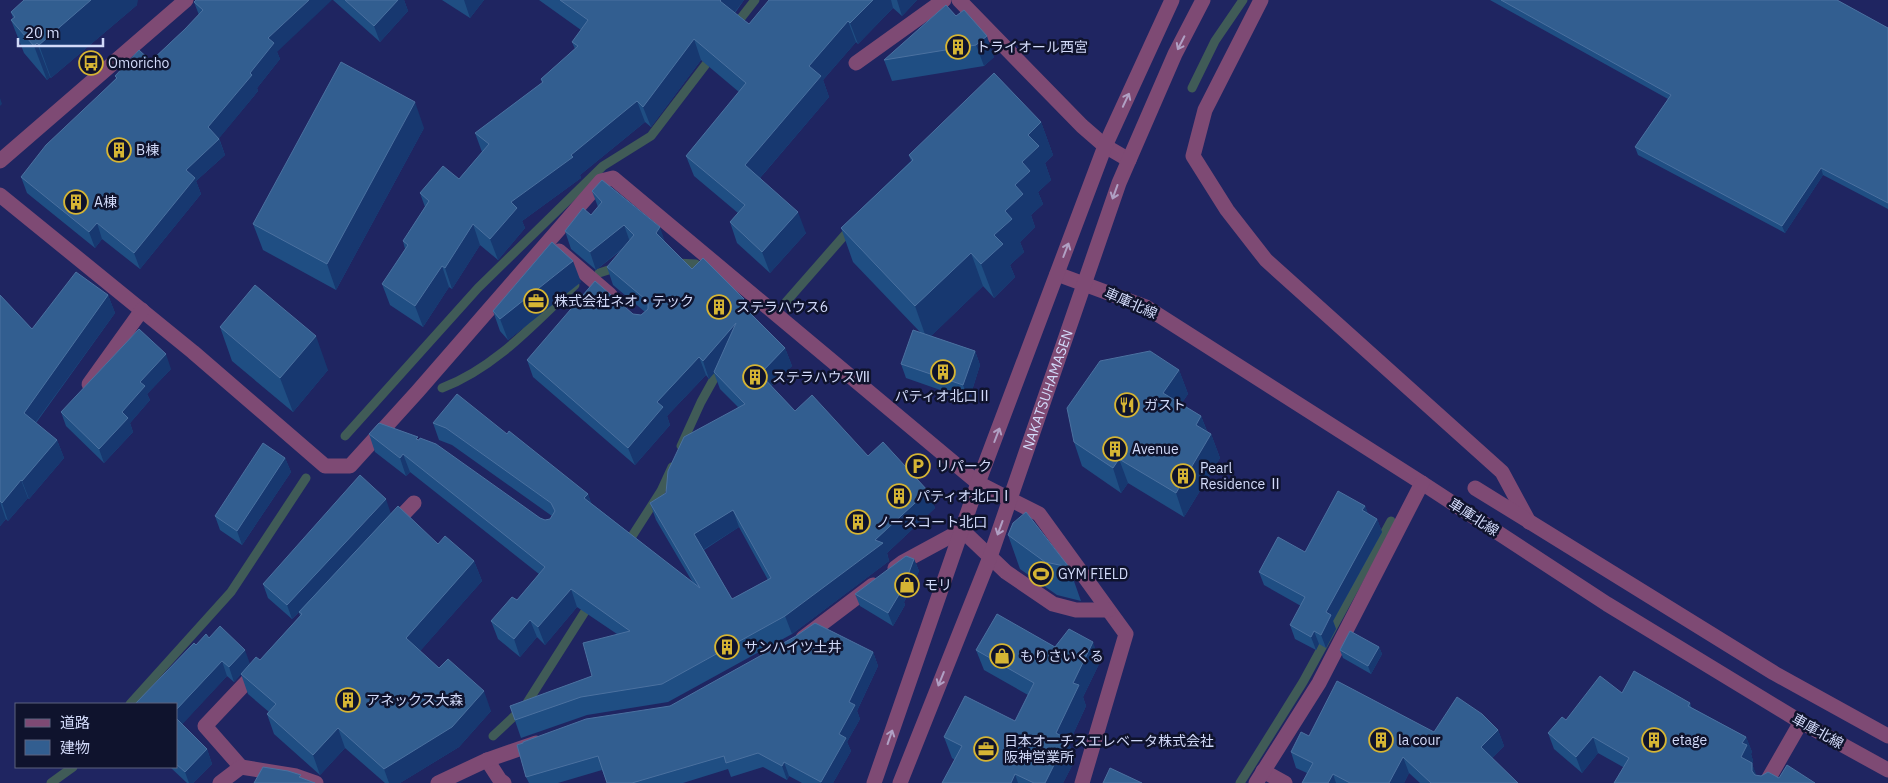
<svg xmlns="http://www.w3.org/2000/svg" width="1888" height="783" font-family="'IBM Plex Sans','Noto Sans JP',sans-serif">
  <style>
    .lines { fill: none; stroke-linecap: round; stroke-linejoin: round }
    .stream { stroke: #405b57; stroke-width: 9 }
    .minor { stroke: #7e4a74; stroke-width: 15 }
    .wall { fill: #1f4e83; fill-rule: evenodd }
    .shaded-wall { fill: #173870 }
    .building { fill: #325e90; stroke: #4b71a0; fill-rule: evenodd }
    .oneway { stroke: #b0a0c4 }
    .labels { text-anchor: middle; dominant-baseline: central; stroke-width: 5; stroke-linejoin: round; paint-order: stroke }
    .poi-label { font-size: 14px; fill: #d2daf9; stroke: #0f132d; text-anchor: start }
    .street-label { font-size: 14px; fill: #d2daf9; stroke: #0f132d }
  </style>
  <rect width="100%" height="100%" fill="#1f2561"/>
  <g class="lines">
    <path class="stream" d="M734 27 755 0
      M1192 88 1215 41 1243 0
      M676 263 696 264
      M599 273 618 267
      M786 302 850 229
      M442 388C495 368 535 323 575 285
      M345 436 478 288 603 166 651 136 713 55
      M681 446 701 402 721 366
      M627 544 661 491 672 467
      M130 704 231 592 306 478
      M493 736 525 706 591 602
      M51 783 73 767
      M1240 783 1303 682 1391 521"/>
    <g class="minor">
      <path d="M959 0 1082 126 1105 146 1129 160"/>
      <path d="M1261 0 1205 110 1193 156 1227 210 1266 260 1502 472 1529 522"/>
      <path d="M856 63 944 0"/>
      <path d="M0 161 186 0"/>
      <path d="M0 195 193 352 325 466H350L418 391 601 181 613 178 978 483 1039 514 1126 634 1082 783"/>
      <path d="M559 251 610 295"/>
      <path d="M1057 274 1146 307 1422 483 1607 604 1801 722 1888 770"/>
      <path d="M89 384 142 310"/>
      <path d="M1475 488 1774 673 1888 736"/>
      <path d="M391 527 414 503"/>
      <path d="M895 568 903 562 962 530 1006 572 1053 604 1076 610H1108"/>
      <path d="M803 638 873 585"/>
      <path d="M487 760 500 780 504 783"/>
      <path d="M241 767 205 726 258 670"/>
      <path d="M1263 771 1285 783"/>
      <path d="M220 783 241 767 296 776 316 783"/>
      <path d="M438 783 487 760 536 743"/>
      <path d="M874 783 978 483 1105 146 1172 0"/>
      <path id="s1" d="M900 783 990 557 1119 183 1175 54 1203 0"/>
      <path d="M1256 783 1319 683 1422 483"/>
      <path d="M1766 783 1801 722"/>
    </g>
  </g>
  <path class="wall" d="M333 0H404L408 11 380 42Z
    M442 0H484L470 18Z
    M539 0H744L735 13 749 24 769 0H917L902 16 893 8 858 44 856 42 823 80 829 97 760 178 806 233 770 273 737 243 730 222 738 213 694 176 686 156 739 92 701 60 651 127 645 122 580 175 581 178 522 221 525 228 498 260 480 245 452 289 449 287 423 327 390 305 382 284 405 249 403 241 425 207 420 193 459 179 482 152 475 133 542 83 541 79 575 49 572 42 581 30Z
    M1490 0H1837L1888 28V209L1823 175 1785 233 1638 155 1635 147 1668 99Z
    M194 2 277 52 280 59 257 88 258 91 219 138 225 155 196 181 201 194 140 269 102 239 95 248 27 193 21 177 116 78 115 76 151 61 185 29 199 15Z
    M137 5 51 78 50 77 47 80 24 53 11 20 13 18 11 12Z
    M956 16 994 57 984 66 892 81 884 60Z
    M1041 122 1053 155 1045 163 1051 180 1038 192 1043 204 1031 215 1035 227 1020 242 1024 252 1010 265 1015 277 994 298 983 286 931 336 975 351 980 365 969 400 906 378 901 364 920 332 853 262 841 228 911 161 909 155Z
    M424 128 336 290 263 250 253 224Z
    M592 191 665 243 692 269 749 312 785 348 792 366 771 386 795 411 868 456 928 491 935 508 887 553 889 561 792 634 668 702 587 715 521 738 510 706 592 676 617 634 577 607 545 645 537 637 520 657 498 639 491 621 517 600 539 574 410 472 406 476 375 452 369 434 419 440 540 518 545 520 550 519 552 516 452 445 439 440 433 423 507 434 588 494 591 503 693 583 656 520 650 503 666 493 738 407 720 389 714 373 709 379 706 375 667 416 670 425 635 465 533 377 527 360 633 314 641 315 645 312 613 285 607 267 624 248 596 270 571 249 565 231 591 215 598 207ZM739 527 768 580 732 599 704 550Z
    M581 282 508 340 500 331 493 311Z
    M0 295 32 329 108 295 115 313 36 423 57 440 64 458 29 499 28 498 8 521 6 519 0 526Z
    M220 327 328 370 293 412 232 361Z
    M171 369 147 394 150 400 130 423 133 432 104 463 66 426 61 412Z
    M1179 370 1188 394 1181 404 1201 416 1207 431 1211 434 1220 458 1184 517 1128 483 1121 493 1082 466 1074 442Z
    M285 458 291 472 242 545 220 530 215 516Z
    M1365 506 1368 514 1377 519 1382 532 1333 621 1336 629 1326 648 1319 644 1316 650 1295 639 1290 625 1301 606 1264 585 1259 572 1305 552Z
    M391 513 438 544 474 561 482 581 420 651 439 668 491 711 459 747 400 783H385L345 748 320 775 274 734 267 714 269 712 248 694 241 674 234 682 227 676 182 724 207 749 212 764 193 783H187L170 767H176V704L196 645 209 638 250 664 260 660 300 616 299 612 292 619 268 598 263 584Z
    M1008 535 1069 567 1081 601 1057 595 1020 569Z
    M914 559 919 571 912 587 904 602 905 605 893 626 860 606 855 594Z
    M1055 647 1100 662 1083 697 1086 706 1069 743 1075 760 1063 783H942L955 760 952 758 944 737 1015 721 1028 695 984 670 976 650Z
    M1379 647 1382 654 1371 674 1343 658 1340 650Z
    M873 652 878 666 857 711 860 719 847 742 851 751 833 783H802L789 776 787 780 763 767 731 777 728 769 683 783H607L602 770 558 783H529L526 777 670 706Z
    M1622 693 1690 703 1691 707 1746 737 1752 752 1751 754 1753 761 1752 764 1756 775 1815 783 1623 767 1598 753 1582 773 1554 749 1548 733 1566 720Z
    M1498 730 1504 746 1492 758 1518 783H1420L1409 773 1404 783H1302L1307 773 1296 768 1291 752 1309 736Z"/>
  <path class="shaded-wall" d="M91 0H138L137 5 51 78 39 45Z
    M309 0H332L277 52 280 59 257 88 258 91 216 142 219 139 225 155 196 181 201 194 140 269 134 253 186 170 208 127 268 38Z
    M398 0H404L408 11 380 42 374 26Z
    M464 0H484L470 18Z
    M721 0H744L727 22 720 1Z
    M873 0H891L893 8 858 44 850 23Z
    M897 0H917L902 16Z
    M848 21 856 42 823 80 829 97 753 186 745 165 809 66Z
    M987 36 994 57 984 66 976 45Z
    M694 39 701 60 651 127 643 107Z
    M37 43 50 77 47 80 34 46Z
    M0 98 2 104 0 106Z
    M637 101 645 122 580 175 581 178 522 221 525 228 498 260 490 239 511 202Z
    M415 102 424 128 336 290 327 264Z
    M1041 122 1053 155 1045 163 1051 180 1038 192 1043 204 1031 215 1035 227 1020 242 1024 252 1010 265 1015 277 994 298 981 264 1015 185 1022 162 1028 135Z
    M1821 168 1823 175 1785 233 1782 226Z
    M798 212 806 233 770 273 762 252Z
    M97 223 102 239 95 248 89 232Z
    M473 224 480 245 452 289 445 268Z
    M624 225 630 242 596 270 590 252Z
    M660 227 666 245 656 233Z
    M971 253 983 286 927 340 915 306Z
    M573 261 581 282 508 340 500 319Z
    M442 266 449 287 423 327 415 306Z
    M108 295 115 313 30 430 24 413Z
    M744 299 751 317 740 303Z
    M736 323 743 340 709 379 703 361Z
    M316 336 328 370 293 412 280 378Z
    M785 348 792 366 766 391 760 374Z
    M975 351 980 365 969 400 963 385Z
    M166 354 171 369 147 394 150 400 130 423 133 432 104 463 99 449 140 382Z
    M699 357 706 375 667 416 670 425 635 465 628 448 657 402Z
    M1179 370 1188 394 1172 417 1163 393Z
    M1201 416 1209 437 1211 434 1220 458 1184 517 1176 493 1196 425Z
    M57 440 64 458 29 499 22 481Z
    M403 454 410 472 406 476 400 458Z
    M285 458 291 472 242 545 237 531Z
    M1119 459 1128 483 1121 493 1113 468Z
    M21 480 28 498 8 521 2 503Z
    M928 491 935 508 887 553 889 561 792 634 785 616 875 540Z
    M588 494 594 512 584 498Z
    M386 499 391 514 292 619 287 605Z
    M0 502 6 519 0 526Z
    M1365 506 1370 519 1362 510Z
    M733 510 739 527 701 551 694 534Z
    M1377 519 1382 532 1333 621 1336 629 1326 648 1321 635 1326 612Z
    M914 559 919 571 912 587 904 602 905 605 893 626 888 613Z
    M474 561 482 581 414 658 406 638Z
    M571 589 577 607 545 645 538 627Z
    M530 620 537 637 520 657 514 639Z
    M1314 631 1319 644 1316 650 1311 637Z
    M1093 642 1100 662 1083 697 1086 706 1069 743 1075 760 1063 783H1045L1056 733 1073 683Z
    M1379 647 1382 654 1371 674 1368 666Z
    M245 650 250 664 234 682 229 667Z
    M873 652 878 666 857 711 860 719 847 742 851 751 833 783H821L839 734 849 702Z
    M222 661 227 676 178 729 176 725V710Z
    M484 691 491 711 459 747 400 783H389L384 769Z
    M338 728 345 748 320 775 313 755Z
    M1498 730 1504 746 1487 763 1481 747Z
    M1593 737 1598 753 1582 773 1576 757Z
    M1746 737 1752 752 1751 754 1753 761 1752 764 1758 779 1741 757 1742 743Z
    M207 749 212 764 193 783H189L185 772Z
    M1403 757 1409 773 1404 783H1389Z
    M784 762 789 776 787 780 782 766Z
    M1015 774 1018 783H1011Z
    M1333 774 1336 783H1328Z"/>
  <path class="building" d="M24 0H91L39 45 37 43 34 46 11 20 15 17 11 12Z
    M196 0H309L268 38 274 43 250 73 252 75 208 127 219 139 186 170 195 178 134 253 97 223 89 232 21 177 46 145 117 78 115 76 139 50 151 61 185 29 203 10 194 2Z
    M345 0H398L374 26Z
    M560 0H721L720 1 749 24 769 0H873L850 23 848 21 809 66 821 76 745 165 798 212 762 252 730 222 745 205 686 156 746 83 694 39 643 107 637 101 571 155 573 157 511 202 517 208 490 239 473 224 445 268 442 266 415 306 382 284 408 245 403 241 429 201 420 193 443 166 459 179 489 144 475 133 543 82 541 79 578 46 572 42 588 20Z
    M1501 0H1837L1888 28V203L1821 168 1782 226 1635 147 1671 95Z
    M946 5 956 16 964 10 987 36 976 45 884 60Z
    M341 62 415 102 327 264 253 224Z
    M994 73 1041 122 1028 135 1039 146 1022 162 1030 171 1015 185 1023 194 1005 211 1012 219 994 235 1003 244 981 264 971 253 915 306 841 228 913 160 909 155Z
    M602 180 660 227 656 233 692 269 703 258 744 299 740 303 785 348 760 374 795 411 812 395 868 456 883 442 928 491 875 540 883 543 785 616 662 684 581 697 515 720 510 706 592 676 583 643 630 631 571 589 538 627 530 620 514 639 491 621 512 597 517 600 545 567 403 454 400 458 369 434 379 423 418 437 416 439 419 440 420 438 436 444 540 518 545 520 550 519 555 511 551 503 446 428 433 423 457 394 507 434 509 431 588 494 584 498 700 588 650 503 666 493 668 471 684 437 745 404 714 372 736 323 703 361 699 357 657 402 663 407 628 448 527 360 595 281 633 314 641 315 648 309V304L645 299 607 267 634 235 624 225 590 252 565 231 583 208 591 215 602 202 592 191ZM733 510 771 578 732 599 694 534Z
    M552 242 573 261 500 319 493 311Z
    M76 272 108 295 24 413 57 440 22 481 21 480 2 503 0 501V295L32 329Z
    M255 285 316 336 280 378 220 327Z
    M139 329 166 354 140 382 145 386 122 412 128 418 99 449 61 412Z
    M913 330 975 351 963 385 901 364Z
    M1150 351 1179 370 1163 393 1201 416 1196 425 1211 434 1176 493 1119 459 1113 468 1074 442 1067 408 1100 361Z
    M263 443 285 458 237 531 215 516Z
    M360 475 386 499 287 605 263 584Z
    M1338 491 1365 506 1362 510 1377 519 1326 612 1331 615 1321 635 1314 631 1311 637 1290 625 1305 597 1259 572 1278 537 1305 552Z
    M398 506 438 544 445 536 474 561 406 638 439 668 448 659 484 691 452 727 384 769 338 728 313 755 267 714 276 704 241 674 256 657 260 660 302 614 299 612Z
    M1026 512 1069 567 1045 562 1008 535 1013 523Z
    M906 556 914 559 908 575 898 591 900 593 888 613 855 594Z
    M997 614 1055 647 1069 629 1093 642 1073 683 1079 685 1056 733 1067 739 1045 783H1034L1015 774 1011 783H942L962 746 944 737 965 696 1015 721 1034 683 976 650Z
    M815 623 873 652 849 702 855 705 839 734 846 738 821 782 784 762 782 766 758 753 726 763 724 756 632 783H607L598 756 526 777 517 745 523 743V742L586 719 670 706 796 636Z
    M220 626 245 650 229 667 222 661 176 710V704H135L194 643 196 645 206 634 209 638Z
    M1350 631 1379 647 1368 666 1340 650Z
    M1634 671 1690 703 1688 706 1746 737 1742 743 1747 745 1741 757 1752 763V771L1755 775 1761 776 1768 772 1779 778 1787 765 1815 783H1614L1629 758 1593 737 1576 757 1548 733 1562 717 1566 720 1600 676 1622 693Z
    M1337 681 1434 732 1457 697 1482 714 1498 730 1481 747 1518 783H1431L1403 757 1389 783H1350L1333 774 1328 783H1302L1313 763 1291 752 1301 732 1309 736Z
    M176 718 207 749 185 772 176 764Z
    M263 767 288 771 301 775 299 777 315 783H254Z
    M1110 768 1142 783H1103Z"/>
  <defs><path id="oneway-shaft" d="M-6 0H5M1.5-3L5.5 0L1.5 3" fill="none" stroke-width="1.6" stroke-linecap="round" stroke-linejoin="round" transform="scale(1.25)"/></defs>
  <g class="oneway">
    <use href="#oneway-shaft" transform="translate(1181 43) rotate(117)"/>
    <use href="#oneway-shaft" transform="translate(1126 100) rotate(-65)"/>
    <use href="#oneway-shaft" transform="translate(1115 192) rotate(110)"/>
    <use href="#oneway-shaft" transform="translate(1066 250) rotate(-69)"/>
    <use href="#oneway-shaft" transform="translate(997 435) rotate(-69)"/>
    <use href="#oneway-shaft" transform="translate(1000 528) rotate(110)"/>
    <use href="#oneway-shaft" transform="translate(941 679) rotate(112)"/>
    <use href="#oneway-shaft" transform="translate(890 737) rotate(-71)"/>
  </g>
  <defs>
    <g id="building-ring" transform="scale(1.25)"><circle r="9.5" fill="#0f132d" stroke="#d6b534" stroke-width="1.5"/><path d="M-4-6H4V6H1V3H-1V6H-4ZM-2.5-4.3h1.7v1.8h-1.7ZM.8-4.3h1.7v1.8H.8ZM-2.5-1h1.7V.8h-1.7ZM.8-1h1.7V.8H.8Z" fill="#d6b534"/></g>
    <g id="bus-ring" transform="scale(1.25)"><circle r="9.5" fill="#0f132d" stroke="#d6b534" stroke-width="1.5"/><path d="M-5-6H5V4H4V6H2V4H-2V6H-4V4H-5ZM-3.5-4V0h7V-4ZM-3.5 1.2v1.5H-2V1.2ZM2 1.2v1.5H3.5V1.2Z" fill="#d6b534"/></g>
    <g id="office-ring" transform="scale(1.25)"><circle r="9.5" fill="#0f132d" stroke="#d6b534" stroke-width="1.5"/><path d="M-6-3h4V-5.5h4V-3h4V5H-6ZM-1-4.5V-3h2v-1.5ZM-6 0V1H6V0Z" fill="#d6b534"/></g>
    <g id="restaurant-ring" transform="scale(1.25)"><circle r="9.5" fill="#0f132d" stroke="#d6b534" stroke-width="1.5"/><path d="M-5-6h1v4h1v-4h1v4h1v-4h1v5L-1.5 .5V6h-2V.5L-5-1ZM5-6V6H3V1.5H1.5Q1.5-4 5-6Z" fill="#d6b534"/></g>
    <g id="parking-ring" transform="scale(1.25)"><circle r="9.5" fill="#0f132d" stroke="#d6b534" stroke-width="1.5"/><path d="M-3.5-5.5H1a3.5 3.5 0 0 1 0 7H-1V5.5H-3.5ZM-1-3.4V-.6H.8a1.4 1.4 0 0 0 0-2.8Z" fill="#d6b534"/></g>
    <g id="stadium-ring" transform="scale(1.25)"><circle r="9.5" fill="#0f132d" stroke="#d6b534" stroke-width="1.5"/><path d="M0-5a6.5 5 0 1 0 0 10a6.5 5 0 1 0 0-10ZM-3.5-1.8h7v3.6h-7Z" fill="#d6b534"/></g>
    <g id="shop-ring" transform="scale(1.25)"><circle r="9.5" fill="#0f132d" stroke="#d6b534" stroke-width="1.5"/><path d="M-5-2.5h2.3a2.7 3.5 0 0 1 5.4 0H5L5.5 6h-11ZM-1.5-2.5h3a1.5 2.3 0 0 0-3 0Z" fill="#d6b534"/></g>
  </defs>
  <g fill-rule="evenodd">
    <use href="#building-ring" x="958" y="47"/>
    <use href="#bus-ring" x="91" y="63"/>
    <use href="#building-ring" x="119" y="150"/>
    <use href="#building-ring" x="76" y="202"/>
    <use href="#office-ring" x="536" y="301"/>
    <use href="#building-ring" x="719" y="307"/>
    <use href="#building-ring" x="943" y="372"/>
    <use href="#building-ring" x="755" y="377"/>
    <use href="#restaurant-ring" x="1127" y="405"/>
    <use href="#building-ring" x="1115" y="449"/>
    <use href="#parking-ring" x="918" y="466"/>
    <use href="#building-ring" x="1183" y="476"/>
    <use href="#building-ring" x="899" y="496"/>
    <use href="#building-ring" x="858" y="522"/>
    <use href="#stadium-ring" x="1041" y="574"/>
    <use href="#shop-ring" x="907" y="585"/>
    <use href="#building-ring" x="727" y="647"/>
    <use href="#shop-ring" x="1002" y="656"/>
    <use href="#building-ring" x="348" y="700"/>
    <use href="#building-ring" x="1381" y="740"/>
    <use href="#building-ring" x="1654" y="740"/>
    <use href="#office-ring" x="986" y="749"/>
  </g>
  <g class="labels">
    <g class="poi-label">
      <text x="976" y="47">トライオール西宮</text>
      <text x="108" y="63">Omoricho</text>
      <text x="136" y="150">B棟</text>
      <text x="94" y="202">A棟</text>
      <text x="554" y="301">株式会社ネオ・テック</text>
      <text x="736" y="307">ステラハウス6</text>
      <text x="772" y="377">ステラハウスⅦ</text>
      <text x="943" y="396" text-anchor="middle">パティオ北口Ⅱ</text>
      <text x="1144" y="405">ガスト</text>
      <text x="1132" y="449">Avenue</text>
      <text x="936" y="466">リパーク</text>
      <text x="1200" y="468">Pearl<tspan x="1200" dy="16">Residence Ⅱ</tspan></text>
      <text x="916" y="496">パティオ北口Ⅰ</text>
      <text x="876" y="522">ノースコート北口</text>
      <text x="1058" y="574">GYM FIELD</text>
      <text x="924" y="585">モリ</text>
      <text x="744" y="647">サンハイツ土井</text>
      <text x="1020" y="656">もりさいくる</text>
      <text x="366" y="700">アネックス大森</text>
      <text x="1398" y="740">la cour</text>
      <text x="1672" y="740">etage</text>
      <text x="1004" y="741">日本オーチスエレベータ株式会社<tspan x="1004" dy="16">阪神営業所</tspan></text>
    </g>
    <g class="street-label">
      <text transform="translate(1131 303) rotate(24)">車庫北線</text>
      <text stroke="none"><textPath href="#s1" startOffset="420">NAKATSUHAMASEN</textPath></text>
      <text transform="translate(1474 517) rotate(33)">車庫北線</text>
      <text transform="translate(1818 731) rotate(29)">車庫北線</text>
    </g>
  </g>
  <rect x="15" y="703" width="162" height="65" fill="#0f132d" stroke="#5d637f"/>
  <rect x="25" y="719" width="25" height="8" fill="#7e4a74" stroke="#5d637f"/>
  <text x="60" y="728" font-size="15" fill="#d2daf9">道路</text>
  <rect x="25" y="740" width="25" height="15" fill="#325e90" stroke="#5d637f"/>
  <text x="60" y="753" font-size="15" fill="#d2daf9">建物</text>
  <path d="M18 38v8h85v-8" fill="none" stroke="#d2daf9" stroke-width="2.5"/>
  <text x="25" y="38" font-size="15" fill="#d2daf9" stroke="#0f132d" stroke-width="4" paint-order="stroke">20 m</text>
</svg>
